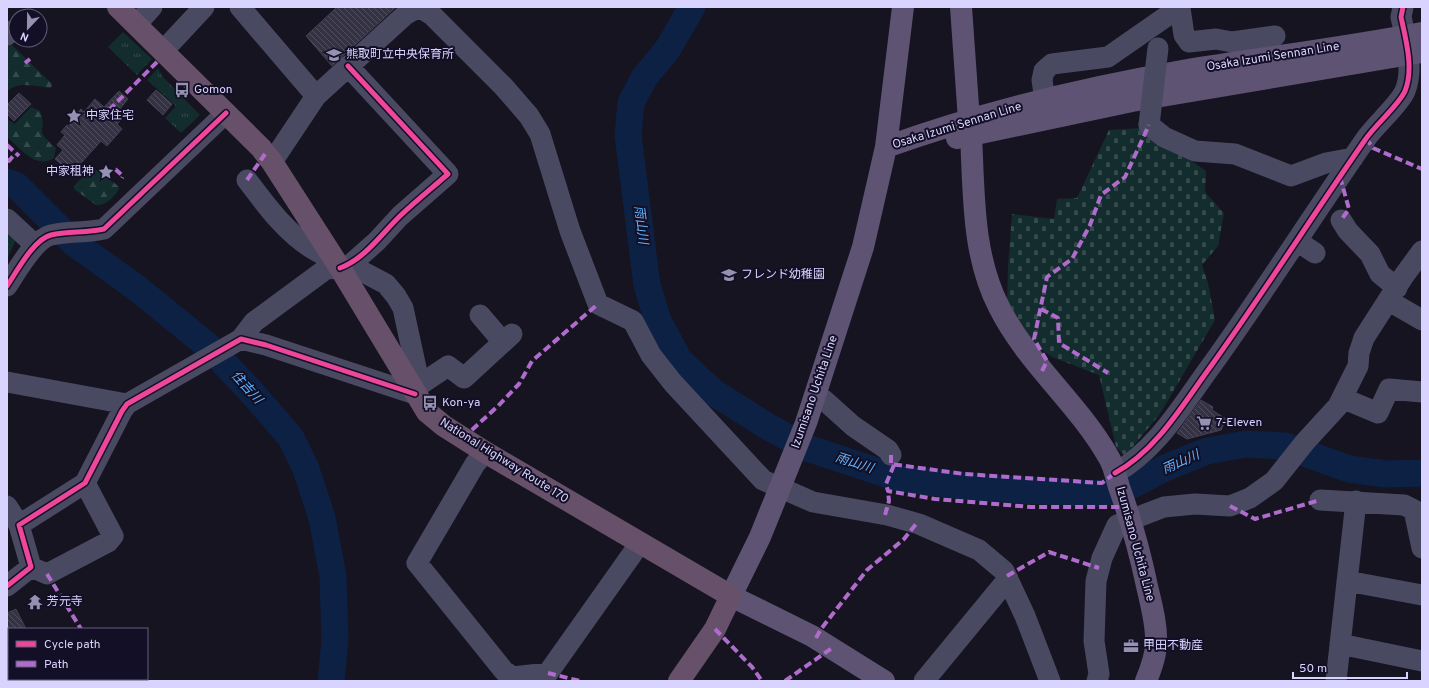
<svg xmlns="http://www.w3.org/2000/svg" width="1429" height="688" font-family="Overpass,'Noto Sans JP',sans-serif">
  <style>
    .grass { fill: url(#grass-tufts) }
    .forest { fill: url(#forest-firs) }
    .cemetery { fill: url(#cemetery-stones) }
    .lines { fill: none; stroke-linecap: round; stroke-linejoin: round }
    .river { stroke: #0d2144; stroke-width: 27 }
    .building { fill: url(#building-back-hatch); stroke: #433f54 }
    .minor { stroke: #4a4962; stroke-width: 21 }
    .major { stroke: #5e5373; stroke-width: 22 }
    .highway { stroke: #67516a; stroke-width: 22 }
    .minor-bridge { stroke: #4a4962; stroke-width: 21 }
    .quiet { stroke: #b06ccc; stroke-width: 4; stroke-dasharray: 8 4; stroke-linecap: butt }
    .cycleway-casing { stroke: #130f26; stroke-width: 8 }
    .cycleway { stroke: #ed469a; stroke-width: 5 }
    .labels { text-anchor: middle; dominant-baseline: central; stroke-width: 4; stroke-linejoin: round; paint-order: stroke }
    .poi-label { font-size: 12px; fill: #d9d4ff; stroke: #130f26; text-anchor: start }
    .street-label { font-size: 12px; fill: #d9d4ff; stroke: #130f26 }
    .water-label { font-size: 13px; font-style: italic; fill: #62b6ff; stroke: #130f26 }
  </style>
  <defs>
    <pattern id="grass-tufts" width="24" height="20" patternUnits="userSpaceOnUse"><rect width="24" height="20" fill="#132c2d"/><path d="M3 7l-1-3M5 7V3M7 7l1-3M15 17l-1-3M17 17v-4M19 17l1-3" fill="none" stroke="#354a4c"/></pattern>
    <pattern id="forest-firs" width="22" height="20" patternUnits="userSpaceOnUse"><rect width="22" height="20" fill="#132c2d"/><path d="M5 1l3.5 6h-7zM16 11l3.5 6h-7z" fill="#354a4c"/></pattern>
    <pattern id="cemetery-stones" width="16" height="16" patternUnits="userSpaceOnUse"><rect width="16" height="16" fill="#132c2d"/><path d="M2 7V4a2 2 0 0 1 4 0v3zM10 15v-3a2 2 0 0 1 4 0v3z" fill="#354a4c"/></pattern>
    <pattern id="building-back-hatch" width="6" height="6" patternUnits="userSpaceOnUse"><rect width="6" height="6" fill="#343243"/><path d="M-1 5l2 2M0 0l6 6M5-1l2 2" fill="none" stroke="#514f5f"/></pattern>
  </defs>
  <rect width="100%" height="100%" fill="#161421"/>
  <path class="grass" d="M123 32 152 59 137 75 108 47Z
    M158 68 162 76 200 115 181 133 165 118 176 106 147 80Z
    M7 227 17 238 7 259Z"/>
  <path class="forest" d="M10 43 52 84 51 88C36 87 18 80 7 92V46Z
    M31 107 40 111C49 132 31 127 56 148L54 158C36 170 20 148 7 137V119L15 124Z
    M91 168 101 171 119 187C118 195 104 207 96 205L74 189V186Z"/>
  <path class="cemetery" d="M1140 128 1154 135 1206 171 1205 192 1224 213 1218 246 1202 265 1208 283 1215 320 1160 414 1125 456 1116 447 1099 375 1052 357 1034 345 1007 300 1008 268 1012 214 1054 219 1057 199 1077 198 1109 130Z"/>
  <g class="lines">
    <path class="river" d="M692 7 667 50 644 78 631 103 628 135 647 285 658 321 679 360 713 392 767 426 807 448 901 479 984 488 1100 494 1130 486 1165 468 1207 451 1246 444 1285 446 1349 469 1386 474 1422 473
      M7 182 17 186 74 243 138 289 208 346 255 396 291 438 306 469 322 518 333 576 335 641 331 681"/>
  </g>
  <path class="building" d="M337 7H396L332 66 306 36Z
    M156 90 172 104 163 115 147 100Z
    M119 91 128 99 114 116 120 121 117 124 122 129 107 146 101 141 72 173 55 159 63 150 57 145 65 135 61 132 81 109 84 112 95 99 104 107Z
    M19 93 31 104 14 121 7 114V105Z
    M1201 400 1213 407 1212 410 1226 419 1221 430 1187 439 1177 433Z
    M16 609 26 629H7V613Z"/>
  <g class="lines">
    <path class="minor" d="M240 7 316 96
      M419 7 432 15 503 86 529 116 540 134 570 231 598 304 633 321 651 355 673 383 763 480 813 502 887 515 919 524 979 550 1004 571 1025 616 1050 681
      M1180 8 1184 35 1189 42 1216 39 1232 42 1275 36
      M136 25 152 7
      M7 31V35
      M163 51 204 7
      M1045 100 1042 80 1044 71 1052 64 1108 57 1180 7
      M1149 125 1164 137 1195 151 1235 154 1291 176 1326 163 1353 158
      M272 162 316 96 405 15 419 7
      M247 180C266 205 286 233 313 249 320 254 328 256 335 260
      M7 219 35 245
      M1341 220 1348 231 1370 254 1380 274 1397 288
      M1297 241 1315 253
      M350 265 386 284 396 296 403 308 416 368 412 390
      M7 286C17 271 34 239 51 235 68 231 86 233 104 229L226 113
      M1389 301 1422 320
      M480 315 503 342
      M241 339 254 322 326 269 340 268 350 265 377 241 400 216 448 174 348 66
      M7 382 127 404
      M412 390 448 366 464 378 512 334
      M815 396 824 400 853 426 888 450 891 455
      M1342 398 1378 413 1389 389 1422 392
      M485 452 475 464 417 563 504 671 513 677 548 673 640 543
      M1115 473C1157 450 1183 404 1211 366 1264 292 1313 215 1365 140 1374 126 1399 105 1405 91 1414 69 1406 40 1401 17L1403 7
      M1320 500 1404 505 1414 510 1422 548
      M7 506 19 525
      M31 567 47 574 108 542 113 536 85 483
      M1347 581 1422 595
      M7 586 31 567 19 525 85 483 122 411 127 404 241 339 266 345 415 394
      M1340 644 1422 661
      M7 668 9 669
      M35 679 40 681
      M924 681 1008 579
      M1097 681 1099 674 1094 641 1096 581 1102 558 1117 525 1164 507 1195 504 1230 506 1250 498 1274 481 1305 442 1338 406 1358 366 1359 353 1364 338 1403 277 1422 251
      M1336 681 1356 501"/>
    <path class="major" d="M961 7 969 120
      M971 135C974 193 972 255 999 307 1027 363 1077 402 1108 456 1114 465 1116 477 1119 487 1131 520 1140 553 1147 586 1151 604 1157 624 1156 643 1156 656 1151 669 1146 681
      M957 138 1132 101 1422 52
      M886 147C981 113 1083 88 1182 71 1262 58 1342 48 1422 33
      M884 681 812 636 731 596 760 537 806 423 863 247 886 147 903 7"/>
    <path class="highway" d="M118 7 261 148 272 162 340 268 427 412 444 426 485 452 731 596 715 629 679 681"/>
    <path class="minor-bridge" d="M1149 125 1158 48"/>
    <path class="quiet" d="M25 63 30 59
      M109 110 157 62
      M1366 138 1373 148 1422 169
      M7 145 19 156
      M7 160 9 161 14 155
      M115 169 123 176 122 178
      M1340 177 1349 209 1341 220
      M247 180 265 154
      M1041 309 1058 318 1059 343 1108 373
      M1042 371 1047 361 1034 339 1047 277 1072 259 1090 225 1101 195 1125 177 1149 125
      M463 438 498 406 519 384 532 361 598 304
      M891 455V464L964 474 1102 483 1115 473
      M894 465 886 484 888 491 935 499 1031 507H1126
      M1230 506 1255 519 1320 500
      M885 515 889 501 888 491
      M47 574 81 629
      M1007 576 1049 552 1099 568
      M715 629 752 667 762 681
      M816 638 821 629 867 570 904 539 916 524
      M548 673 580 681
      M124 681V679
      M785 681 832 648"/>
    <g class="cycleway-casing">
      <path id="cycleway" d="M340 268C366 258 382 233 401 215 416 201 432 188 448 174L348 66
        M7 286C17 271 34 239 51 235 68 231 86 233 104 229L226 113
        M1115 473C1157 450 1183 404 1211 366 1264 292 1313 215 1365 140 1374 126 1399 105 1405 91 1414 69 1406 40 1401 17L1403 7
        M7 586 31 567 19 525 85 483 122 411 127 404 241 339 266 345 415 394"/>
    </g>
    <use href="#cycleway" class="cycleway"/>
  </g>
  <defs>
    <g id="school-bare" transform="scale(1.2)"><path d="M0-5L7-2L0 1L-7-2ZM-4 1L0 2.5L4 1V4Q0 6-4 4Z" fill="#9591b1" stroke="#130f26" stroke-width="2.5" paint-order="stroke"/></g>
    <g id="bus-bare" transform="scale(1.2)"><path d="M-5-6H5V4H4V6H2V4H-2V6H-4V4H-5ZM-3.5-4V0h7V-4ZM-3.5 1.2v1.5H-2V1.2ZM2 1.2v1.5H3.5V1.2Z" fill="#9591b1" stroke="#130f26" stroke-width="2.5" paint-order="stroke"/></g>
    <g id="sight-bare" transform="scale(1.2)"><path d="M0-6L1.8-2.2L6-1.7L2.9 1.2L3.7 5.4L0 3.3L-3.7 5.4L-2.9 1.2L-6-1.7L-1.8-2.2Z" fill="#9591b1" stroke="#130f26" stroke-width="2.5" paint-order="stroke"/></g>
    <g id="supermarket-bare" transform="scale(1.2)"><path d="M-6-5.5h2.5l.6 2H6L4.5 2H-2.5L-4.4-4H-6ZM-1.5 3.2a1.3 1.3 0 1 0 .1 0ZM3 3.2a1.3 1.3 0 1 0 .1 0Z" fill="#9591b1" stroke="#130f26" stroke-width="2.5" paint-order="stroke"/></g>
    <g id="temple-bare" transform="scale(1.2)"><path d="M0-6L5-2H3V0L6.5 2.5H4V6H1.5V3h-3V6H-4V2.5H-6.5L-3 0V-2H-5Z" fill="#9591b1" stroke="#130f26" stroke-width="2.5" paint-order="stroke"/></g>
    <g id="office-bare" transform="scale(1.2)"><path d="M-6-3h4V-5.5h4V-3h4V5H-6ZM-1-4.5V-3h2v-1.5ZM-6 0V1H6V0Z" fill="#9591b1" stroke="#130f26" stroke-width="2.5" paint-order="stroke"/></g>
  </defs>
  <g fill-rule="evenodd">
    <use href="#school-bare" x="334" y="55"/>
    <use href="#bus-bare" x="182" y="90"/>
    <use href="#sight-bare" x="74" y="116"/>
    <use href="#sight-bare" x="106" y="172"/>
    <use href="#school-bare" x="729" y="275"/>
    <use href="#bus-bare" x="430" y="403"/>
    <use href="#supermarket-bare" x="1204" y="423"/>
    <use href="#temple-bare" x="35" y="602"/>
    <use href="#office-bare" x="1131" y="646"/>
  </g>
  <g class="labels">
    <g class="poi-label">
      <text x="346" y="55">熊取町立中央保育所</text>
      <text x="194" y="90">Gomon</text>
      <text x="86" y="116">中家住宅</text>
      <text x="94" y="172" text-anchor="end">中家租神</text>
      <text x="741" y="275">フレンド幼稚園</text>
      <text x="442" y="403">Kon-ya</text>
      <text x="1216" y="423">7-Eleven</text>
      <text x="47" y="602">芳元寺</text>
      <text x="1143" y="646">甲田不動産</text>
    </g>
    <g class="street-label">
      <text transform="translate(1273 57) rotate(-9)">Osaka Izumi Sennan Line</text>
      <text transform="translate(957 126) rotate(-17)">Osaka Izumi Sennan Line</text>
      <text transform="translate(815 392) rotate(-71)">Izumisano Uchita Line</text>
      <text transform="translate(504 461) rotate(32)">National Highway Route 170</text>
      <text transform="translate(1135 544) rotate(75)">Izumisano Uchita Line</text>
    </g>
    <g class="water-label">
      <text transform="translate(640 225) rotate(83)">雨山川</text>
      <text transform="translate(246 388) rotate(48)">住吉川</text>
      <text transform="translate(1181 463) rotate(-24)">雨山川</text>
      <text transform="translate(854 464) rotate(18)">雨山川</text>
    </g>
  </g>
  <rect width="1429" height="688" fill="none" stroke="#d9d4ff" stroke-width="16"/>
  <rect x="8" y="628" width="140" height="52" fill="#130f26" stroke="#625e7d"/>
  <rect x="16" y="641" width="20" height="6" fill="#ed469a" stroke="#625e7d"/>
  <text x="44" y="648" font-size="12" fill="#d9d4ff">Cycle path</text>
  <rect x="16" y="661" width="20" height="6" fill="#b06ccc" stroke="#625e7d"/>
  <text x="44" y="668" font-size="12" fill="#d9d4ff">Path</text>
  <g transform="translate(28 28) rotate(202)"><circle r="19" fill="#130f26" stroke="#625e7d"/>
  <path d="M0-3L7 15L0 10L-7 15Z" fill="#9591b1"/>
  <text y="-6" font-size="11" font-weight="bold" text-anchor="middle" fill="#d9d4ff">N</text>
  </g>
  <path d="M1293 672v6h114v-6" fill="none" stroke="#d9d4ff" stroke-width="2"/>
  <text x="1299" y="672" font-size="12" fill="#d9d4ff" stroke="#130f26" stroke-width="3" paint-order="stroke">50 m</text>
</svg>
